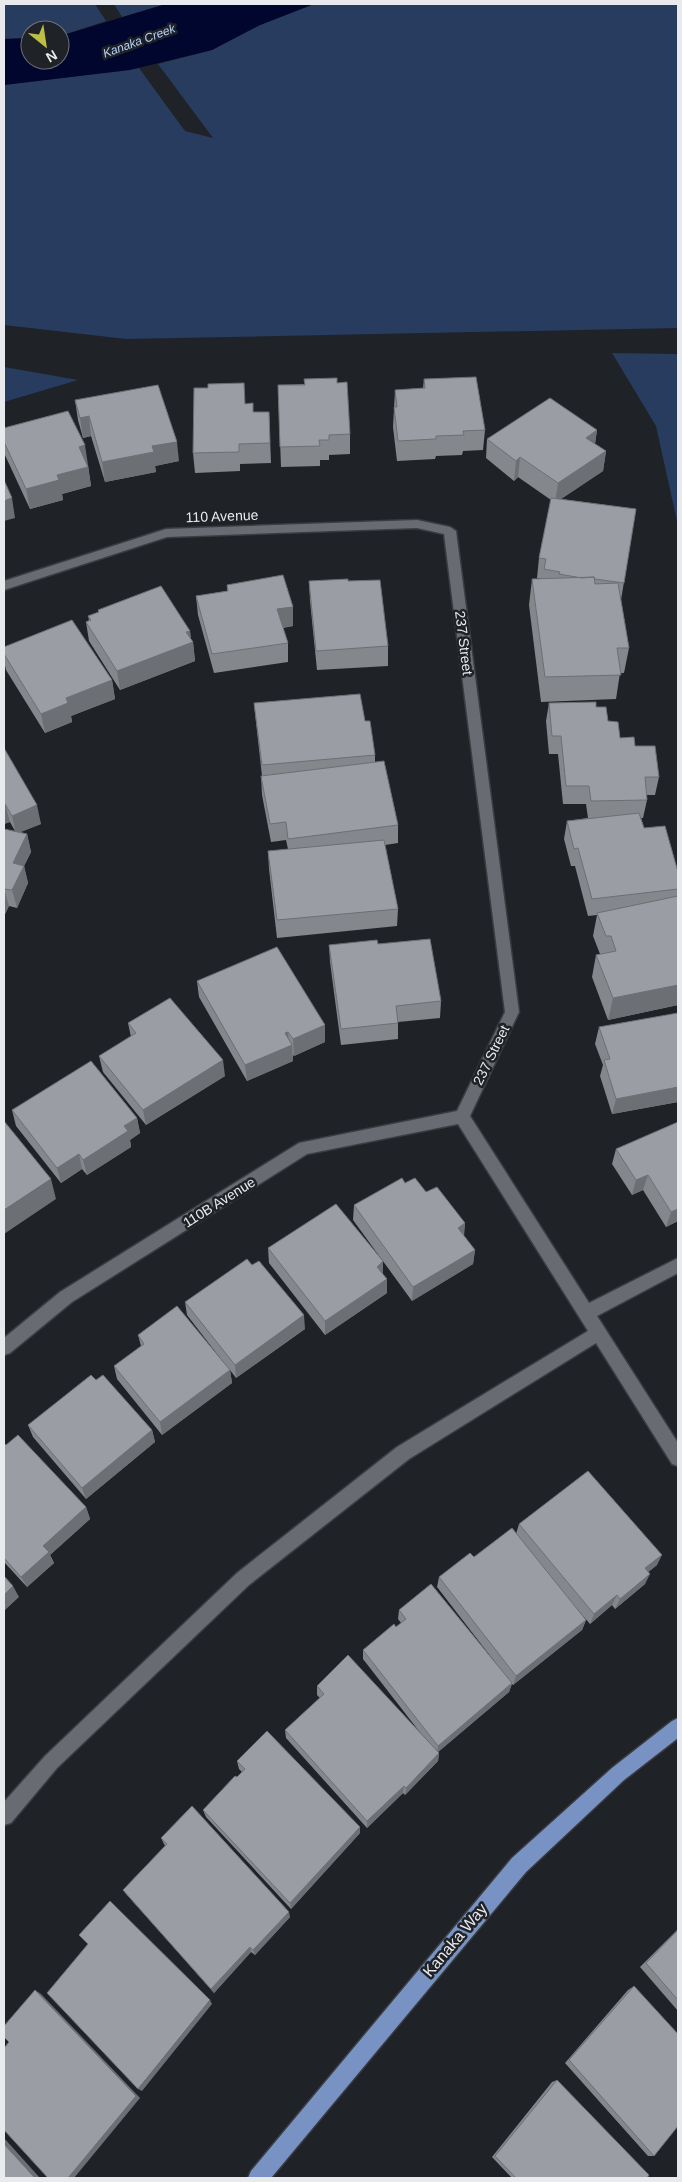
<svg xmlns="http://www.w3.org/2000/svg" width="682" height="2182" font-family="Helvetica,sans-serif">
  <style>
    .green { fill: #283c5f }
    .water { fill: #00062d }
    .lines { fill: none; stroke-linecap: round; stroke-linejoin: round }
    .minor-casing { stroke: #3a3c41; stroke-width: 3 }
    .major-casing { stroke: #3a3c41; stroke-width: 3 }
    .minor { fill: #686b71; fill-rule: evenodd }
    .major { fill: #7893c3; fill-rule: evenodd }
    .wall { fill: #84888d }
    .shaded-wall { fill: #6c6f73 }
    .building { fill: #9a9ea4; stroke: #6c6f73 }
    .labels { text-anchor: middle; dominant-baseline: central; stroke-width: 5; stroke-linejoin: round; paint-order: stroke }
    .far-water-label { font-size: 12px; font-style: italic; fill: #b6d0fb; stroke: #1f2227 }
    .street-label { font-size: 14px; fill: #e8eaed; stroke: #1f2227 }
    .near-street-label { font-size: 16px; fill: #e8eaed; stroke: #1f2227 }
  </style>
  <rect width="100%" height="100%" fill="#1f2227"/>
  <path class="green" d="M4 4H95L106 21 60 36V30H30V38L4 39Z
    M114 4H166L122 17Z
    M314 4H678V328L126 339 4 325V85L139 68 185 131 213 138 158 64 212 50 260 25Z
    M612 353 678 354V526L656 426Z
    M4 367 78 380 4 402Z"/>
  <path class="water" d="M166 4H314L260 25 212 50 130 70 4 85V39L30 38V60H60V36Z"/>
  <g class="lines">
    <g class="minor-casing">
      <path id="minor" d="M417 520 450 527 456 531 519 1012 470 1116 589 1303 678 1258V1273L597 1316 678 1443V1466L672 1464 596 1343 409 1459 249 1585 57 1768 11 1823 4 1825V1802L45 1756 237 1573 397 1447 588 1331 458 1124 307 1154 72 1302 10 1353 4 1355V1338L60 1292 299 1143 457 1111 505 1012 444 534 417 528 167 537 4 590V581L166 529Z"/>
    </g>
    <g class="major-casing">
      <path id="major" d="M678 1718V1738L624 1780 526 1872 271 2178H248L251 2171 512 1858 612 1768 672 1721Z"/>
    </g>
    <use href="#minor" class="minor"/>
    <use href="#major" class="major"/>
  </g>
  <path class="wall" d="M424 379 485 430 483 450 463 451 462 455 436 456 435 459 397 461 393 427 395 390 423 388Z
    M337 383 350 434V454L329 455V460H320V466L281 467 278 385Z
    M75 400 179 461 155 466 156 472 105 482 91 436 83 438 78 420Z
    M245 404 254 412H269L271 463 240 464V471L195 473 193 453Z
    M4 428 88 465 91 486 62 494 63 500 30 509 4 453Z
    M597 430 595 444 606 451 603 471 561 499 636 509 621 600 629 648 624 673H620L616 699 541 702 529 605 532 579H543L537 578 539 558 551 500 518 477 514 481 486 458 487 439Z
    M309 581H348L388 646V666L317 670 310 601Z
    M227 585 293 626 283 628 288 643V662L214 673 198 615 196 596 227 591Z
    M98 610 190 631 191 640 193 642 195 661 120 690 89 641 86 622 89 620 88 616 98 612Z
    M4 647 112 680 115 699 71 716 72 722 45 733 6 670 4 661Z
    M254 703 365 721 375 755V763L398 825V843L385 845 398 909 397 926 277 938 269 869 268 851 288 849 286 840 271 842 262 795 261 776H262L256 722Z
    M549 703 596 707 620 738 635 746 659 777 655 795H647V800L643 818H641L644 828 678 872V1005L608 1020 592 977 596 955 600 954 593 936 597 915 588 916 575 866H571L564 839 567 821 588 818 586 804H563L558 754H549L546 721Z
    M4 748 41 824 20 832 27 834 31 852 24 866 28 883 17 908 9 906 4 916V829L15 831 10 822 4 824Z
    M378 944 441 1001 440 1018 398 1022V1039L341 1045 330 962 329 945Z
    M197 981 325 1025V1042L294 1056 293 1055V1061L247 1081 199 997Z
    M678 1013V1102L612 1114 600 1076 603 1065 595 1044 599 1027Z
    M128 1023 225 1076 146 1125 103 1072 99 1056 131 1037Z
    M12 1110 137 1118 140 1133 130 1140 131 1147 87 1175 82 1169 61 1183 16 1126Z
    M678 1122V1221L666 1227 643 1190 632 1195 612 1164 616 1149Z
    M405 1183 426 1192 465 1223 464 1236 475 1250 473 1264 412 1301 353 1220 354 1205Z
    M268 1248 383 1261V1274L387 1293 325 1335 269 1263Z
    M185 1302 305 1329 236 1378 230 1370 232 1383 162 1435 117 1379 114 1366 141 1346 138 1335 224 1363 187 1315Z
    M96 1380 152 1430 155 1442 86 1499 33 1437 28 1425Z
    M4 1443 86 1507 90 1519 50 1555 54 1563 27 1587 4 1562Z
    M519 1524 657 1565 648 1572 645 1584 615 1609 612 1605 590 1624 565 1595 586 1620 582 1630 513 1685 512 1684 509 1692 438 1752 439 1753 438 1761 405 1795 403 1793 367 1828 286 1738 285 1730 320 1698 317 1695V1686L422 1735 363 1659V1650L401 1623 398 1619 399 1610 498 1666 437 1587 439 1577 516 1534Z
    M237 1761 360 1833 291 1909 206 1817 203 1810 242 1772 239 1769Z
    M161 1838 290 1917 255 1955 251 1952 214 1993 127 1895 123 1890 165 1846Z
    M678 1929V2011L640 1967Z
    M634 1986 654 2156H648L565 2063 628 1990Z
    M557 2080 647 2178H512L492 2157 552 2082Z"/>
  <path class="shaded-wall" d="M89 416 91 436 83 438 80 418Z
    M597 430 594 450 586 438Z
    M177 442 179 461 155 466 156 472 105 482 102 462 152 446Z
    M85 445 88 465 82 467 79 447Z
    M606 451 603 471 555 503 558 483Z
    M520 457 518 477 514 481 516 461Z
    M88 467 91 486 62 494 63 500 30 509 26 489 57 475Z
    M12 498 15 518 4 521V501Z
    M293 607V626L278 628 277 609Z
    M190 631 191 643 193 642 195 661 120 690 117 671Z
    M112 680 115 699 71 716 72 722 45 733 41 714 66 698Z
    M4 804H5L10 822 4 824Z
    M37 805 41 824 16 834 12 816Z
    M27 834 31 852 24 866 28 883 17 908 12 890 13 863Z
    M4 888 9 906 4 916Z
    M678 985V1005L608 1020 613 998Z
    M325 1025V1042L294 1056 293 1039Z
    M288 1032 289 1046 292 1045 293 1061 247 1081 245 1065 285 1033Z
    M223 1060 225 1076 146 1125 143 1110Z
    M678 1087V1102L612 1114 616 1099Z
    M137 1118 140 1133 130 1140 131 1147 87 1175 83 1160 124 1126Z
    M79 1154 82 1169 61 1183 57 1168Z
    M648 1175 643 1190 632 1195 636 1180Z
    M51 1179 56 1199 4 1234V1210Z
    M678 1209V1221L666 1227 671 1212Z
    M465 1223 463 1238 458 1228Z
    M475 1250 473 1264 412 1301 413 1287Z
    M383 1261V1275L377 1267Z
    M387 1279V1293L325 1335V1321Z
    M304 1315 305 1329 236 1378 235 1365Z
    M230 1370 232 1383 162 1435 160 1422Z
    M152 1430 155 1442 86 1499 82 1488Z
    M86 1507 90 1519 50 1555 54 1563 27 1587 21 1577 43 1546Z
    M662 1555 657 1565 640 1579 645 1568Z
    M650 1574 645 1584 615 1609 620 1599Z
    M13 1586 19 1597 4 1611V1595Z
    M617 1595 612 1605 590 1624 594 1614Z
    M586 1620 582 1630 513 1685 516 1676Z
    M512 1683 509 1692 437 1753 438 1746Z
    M439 1753 438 1761 405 1795 406 1788Z
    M404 1786 403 1793 367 1828V1821Z
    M360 1827V1833L291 1909 290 1903Z
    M289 1912 290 1917 255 1955 253 1950Z
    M250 1947 251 1952 214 1993 211 1989Z
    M35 1990 41 1994 140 2098 74 2178H68Z
    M210 2000 212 2004 142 2091 138 2089Z
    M4 2138 40 2178H35L4 2144Z"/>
  <path class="building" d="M476 377 485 430 463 431 464 435 436 436V439L398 441 394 407H397L395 390 425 388 424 379Z
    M337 378V383L347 382 350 434 329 435V440H319L320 446 280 447 278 385H305L304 379Z
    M244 383 245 404 253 403V412H269L270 443 239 444V452L193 453 194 388H208V384Z
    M158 385 177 442 152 446 154 452 102 462 89 416 80 418 75 400Z
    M550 398 597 430 586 438 606 451 558 483 520 457 516 461 487 439Z
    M68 411 85 445 79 447 88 467 57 475 59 480 26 489 4 442V428Z
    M4 480 12 498 4 501Z
    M551 498 636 509 624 583 595 579 594 577 582 578 559 574 560 572 544 569 546 559 539 558Z
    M283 575 293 607 277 609 288 643 212 654 196 596 228 591 227 585Z
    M594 577 595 584 618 583 629 648H617L621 675 545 677 532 579Z
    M348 579V581L380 580 388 646 316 651 309 581Z
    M161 586 190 631 186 632 193 642 117 671 86 622 91 620 88 616 99 612 98 610Z
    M72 620 112 680 66 698 68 703 41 714 4 654V647Z
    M360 694 365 721H370L375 755 262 765 254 703Z
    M596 702V707H606L608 721 618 722 620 738 634 737 635 746H655L659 777H645L647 800 591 801 589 786H566L561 736H552L549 703Z
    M4 748 37 805 12 816 5 804H4Z
    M384 761 398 825 288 839 286 822 270 824 261 776Z
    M639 813 644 828 665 826 678 872V889L592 899 578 848 574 849 567 821Z
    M4 829 27 834 13 863 24 866 12 890 4 889Z
    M384 840 398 909 277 920 268 851Z
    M678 896V985L613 998 596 955 616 951 611 936H606L597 913Z
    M430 939 441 1001 396 1006 398 1023 341 1029 329 945 377 940 378 944Z
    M277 947 325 1025 293 1039 288 1032 285 1033 292 1045 245 1065 197 981Z
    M170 998 223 1060 143 1110 99 1056 136 1033 128 1023Z
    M678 1013V1087L616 1099 604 1060 610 1059 599 1027Z
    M91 1061 137 1118 124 1126 128 1131 83 1160 79 1154 57 1168 12 1110Z
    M4 1121 51 1179 4 1210Z
    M678 1122V1209L671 1212 648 1175 636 1180 616 1149Z
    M402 1178 405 1183 415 1178 426 1192 437 1187 465 1223 458 1228 475 1250 413 1287 354 1205Z
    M336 1204 383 1261 377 1267 387 1279 325 1321 268 1248Z
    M247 1259 252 1265 259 1261 304 1315 235 1365 185 1302Z
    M177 1306 230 1370 160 1422 114 1366 144 1344 138 1335Z
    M91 1375 96 1380 103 1375 152 1430 82 1488 28 1425Z
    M18 1435 86 1507 43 1546 49 1552 21 1577 4 1558V1443L6 1445Z
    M588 1471 662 1555 645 1568 650 1574 620 1599 617 1595 594 1614 519 1524Z
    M512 1528 586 1620 516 1676 439 1577 470 1553 474 1557Z
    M4 1576 13 1586 4 1595Z
    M431 1584 512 1683 438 1746 363 1650 394 1624 396 1627 406 1619 399 1610Z
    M348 1655 439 1753 406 1788 404 1786 367 1821 285 1730 324 1694 317 1686Z
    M267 1731 360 1827 290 1903 203 1810 235 1776 237 1777 245 1769 237 1761Z
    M192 1806 289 1912 253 1950 250 1947 211 1989 123 1890 167 1844 161 1838Z
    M110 1901 210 2000 138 2089 47 1993 88 1944 79 1935Z
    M678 1930V2000L646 1963Z
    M634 1986 678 2034V2126L654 2156 569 2060Z
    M35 1990 136 2096 68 2178H48L4 2130V2048L9 2042 4 2037V2026Z
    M557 2080 649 2175 647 2178H516L495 2156Z
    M4 2144 35 2178H4Z"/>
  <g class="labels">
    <g class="far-water-label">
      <text transform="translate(139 41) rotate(-20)">Kanaka Creek</text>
    </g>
    <g class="street-label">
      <text transform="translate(222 516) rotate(-2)">110 Avenue</text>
      <text transform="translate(464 643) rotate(83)">237 Street</text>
      <text transform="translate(491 1055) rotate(-64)">237 Street</text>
      <text transform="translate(219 1202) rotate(-32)">110B Avenue</text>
    </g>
    <g class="near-street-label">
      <text transform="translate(455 1940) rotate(-50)">Kanaka Way</text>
    </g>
  </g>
  <rect width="682" height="2182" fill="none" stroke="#e8eaed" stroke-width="10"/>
  <g transform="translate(45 45) rotate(150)"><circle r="24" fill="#1f2227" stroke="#6f7276"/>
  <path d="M0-4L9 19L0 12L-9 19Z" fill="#bcbf44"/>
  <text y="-8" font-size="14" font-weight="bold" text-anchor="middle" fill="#e8eaed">N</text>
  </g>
</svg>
